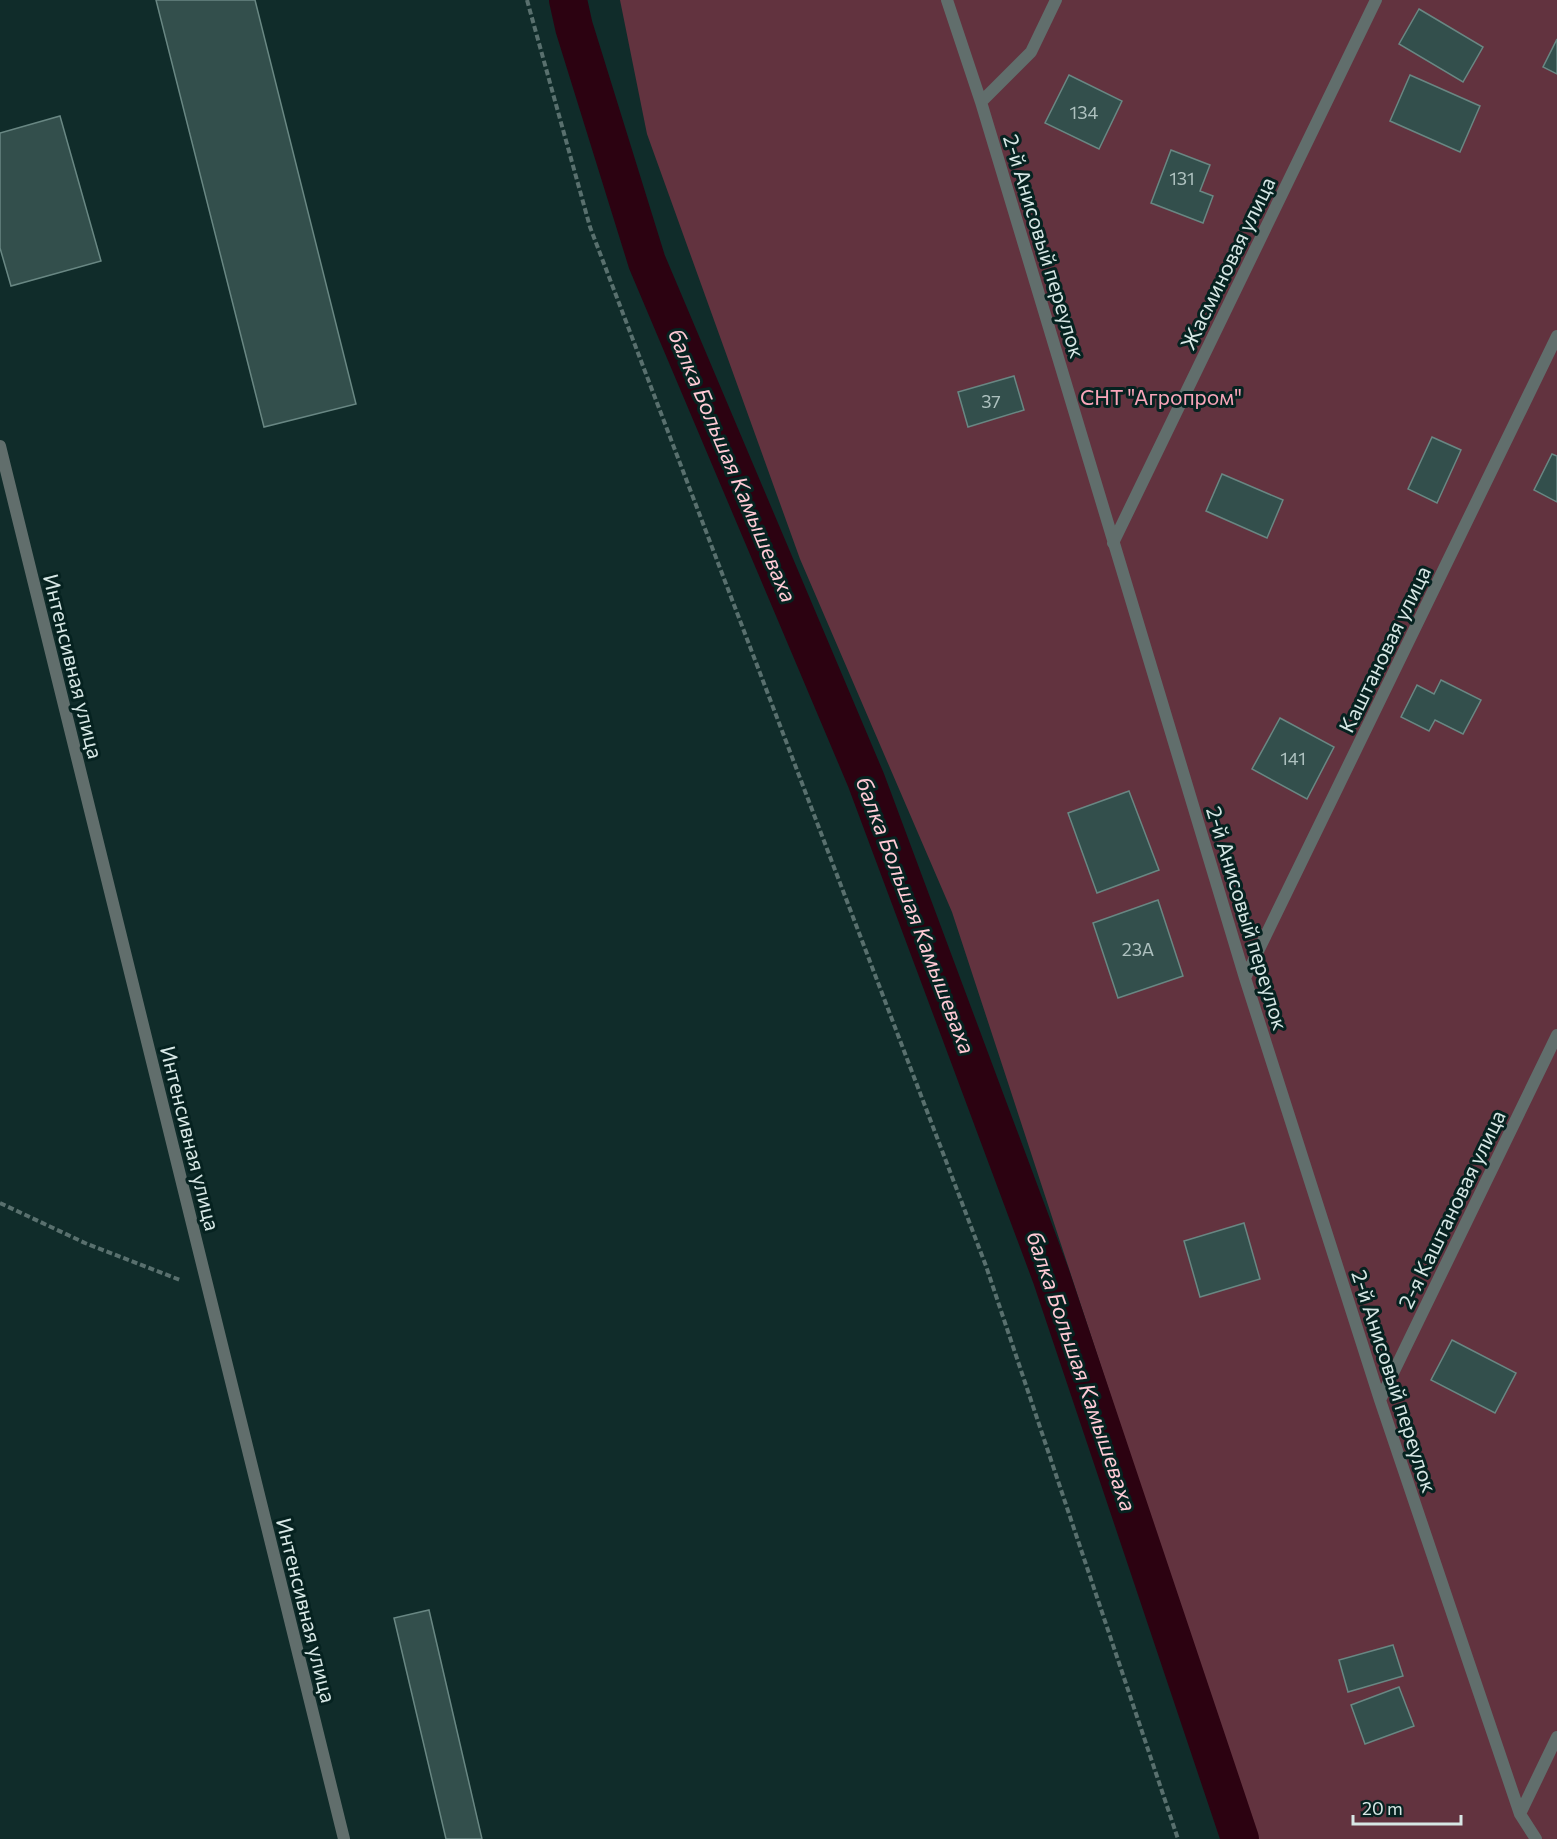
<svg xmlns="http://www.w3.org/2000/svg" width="1557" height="1839" font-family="Commissioner,sans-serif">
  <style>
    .green { fill: #62333f }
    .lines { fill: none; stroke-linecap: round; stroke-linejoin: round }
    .canal { stroke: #2c0211; stroke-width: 38 }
    .building { fill: #334f4c; stroke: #698783; stroke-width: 1.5 }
    .path { stroke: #59706e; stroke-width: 4; stroke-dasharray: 6 3; stroke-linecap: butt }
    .service { stroke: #616e6c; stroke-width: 12 }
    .labels { text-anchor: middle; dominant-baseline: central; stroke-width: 6; stroke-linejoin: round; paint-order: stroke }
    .number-label { font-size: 18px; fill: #aec1bf }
    .street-label { font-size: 21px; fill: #d7e7e5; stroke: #062220 }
    .park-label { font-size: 21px; fill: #f9a5b9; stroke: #062220 }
    .water-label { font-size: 22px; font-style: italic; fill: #ffcad5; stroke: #062220 }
  </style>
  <rect width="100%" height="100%" fill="#102c2a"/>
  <path class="green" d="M620 0H1557V1839H1242L1155 1531 952 912 800 559 647 134Z"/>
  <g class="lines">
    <path class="canal" d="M568 0 574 27 647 262 866 780 1051 1276 1240 1839"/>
  </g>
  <path class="building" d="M156 0H255L356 404 264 427Z
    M1419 9 1483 47 1463 82 1399 44Z
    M1557 39V74L1543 67Z
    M1069 75 1122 101 1099 149 1045 123Z
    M1410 75 1480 106 1460 152 1390 121Z
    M60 116 101 261 11 286 0 248V133Z
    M1171 150 1210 165 1200 191 1213 196 1203 223 1151 203Z
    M1014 376 1024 410 968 427 958 392Z
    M1432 437 1461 450 1437 503 1408 489Z
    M1552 454 1557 456V502L1534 490Z
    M1222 474 1283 500 1267 538 1206 511Z
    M1441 680 1481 700 1463 734 1435 720 1429 731 1401 717 1417 685 1434 694Z
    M1280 718 1334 747 1307 799 1252 769Z
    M1129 791 1159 870 1097 893 1068 813Z
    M1158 900 1183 976 1118 998 1093 923Z
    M1244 1223 1260 1279 1200 1297 1184 1241Z
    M1452 1340 1516 1373 1495 1413 1431 1380Z
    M429 1610 482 1839H446L394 1618Z
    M1393 1645 1403 1676 1348 1692 1339 1660Z
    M1399 1687 1414 1726 1365 1744 1351 1705Z"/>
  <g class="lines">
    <path class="path" d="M527 0 590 227 986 1266 1178 1839
      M0 1203 85 1243 180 1280"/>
    <path class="service" d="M947 0 981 102 1245 978 1380 1400 1520 1814 1536 1839
      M981 102 1031 52 1056 0
      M0 446 344 1839
      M1113 543 1376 0
      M1245 978 1557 336
      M1380 1400 1557 1035
      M1520 1814 1557 1737"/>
  </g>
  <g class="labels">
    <g class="number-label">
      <text x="1084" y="112">134</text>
      <text x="1182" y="178">131</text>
      <text x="991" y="401">37</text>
      <text x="1293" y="758">141</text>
      <text x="1138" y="949">23А</text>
    </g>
    <g class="street-label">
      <text transform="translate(1045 246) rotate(73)">2-й Анисовый переулок</text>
      <text transform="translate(1227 263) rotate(-64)">Жасминовая улица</text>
      <text transform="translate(1384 649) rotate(-64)">Каштановая улица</text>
      <text transform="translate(74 666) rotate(76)">Интенсивная улица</text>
      <text transform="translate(1248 918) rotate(73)">2-й Анисовый переулок</text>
      <text transform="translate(191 1138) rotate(76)">Интенсивная улица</text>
      <text transform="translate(1451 1209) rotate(-64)">2-я Каштановая улица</text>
      <text transform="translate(1395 1381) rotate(72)">2-й Анисовый переулок</text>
      <text transform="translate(307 1610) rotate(76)">Интенсивная улица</text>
    </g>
    <g class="park-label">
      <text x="1161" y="396">СНТ "Агропром"</text>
    </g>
    <g class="water-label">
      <text transform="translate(733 465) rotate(67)">балка Большая Камышеваха</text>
      <text transform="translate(916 915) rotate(69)">балка Большая Камышеваха</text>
      <text transform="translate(1082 1371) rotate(71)">балка Большая Камышеваха</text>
    </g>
  </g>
  <path d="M1353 1815v9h108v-9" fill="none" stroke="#d7e7e5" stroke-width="3"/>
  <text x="1362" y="1815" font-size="18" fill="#d7e7e5" stroke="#062220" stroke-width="4.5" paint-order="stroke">20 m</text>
</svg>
